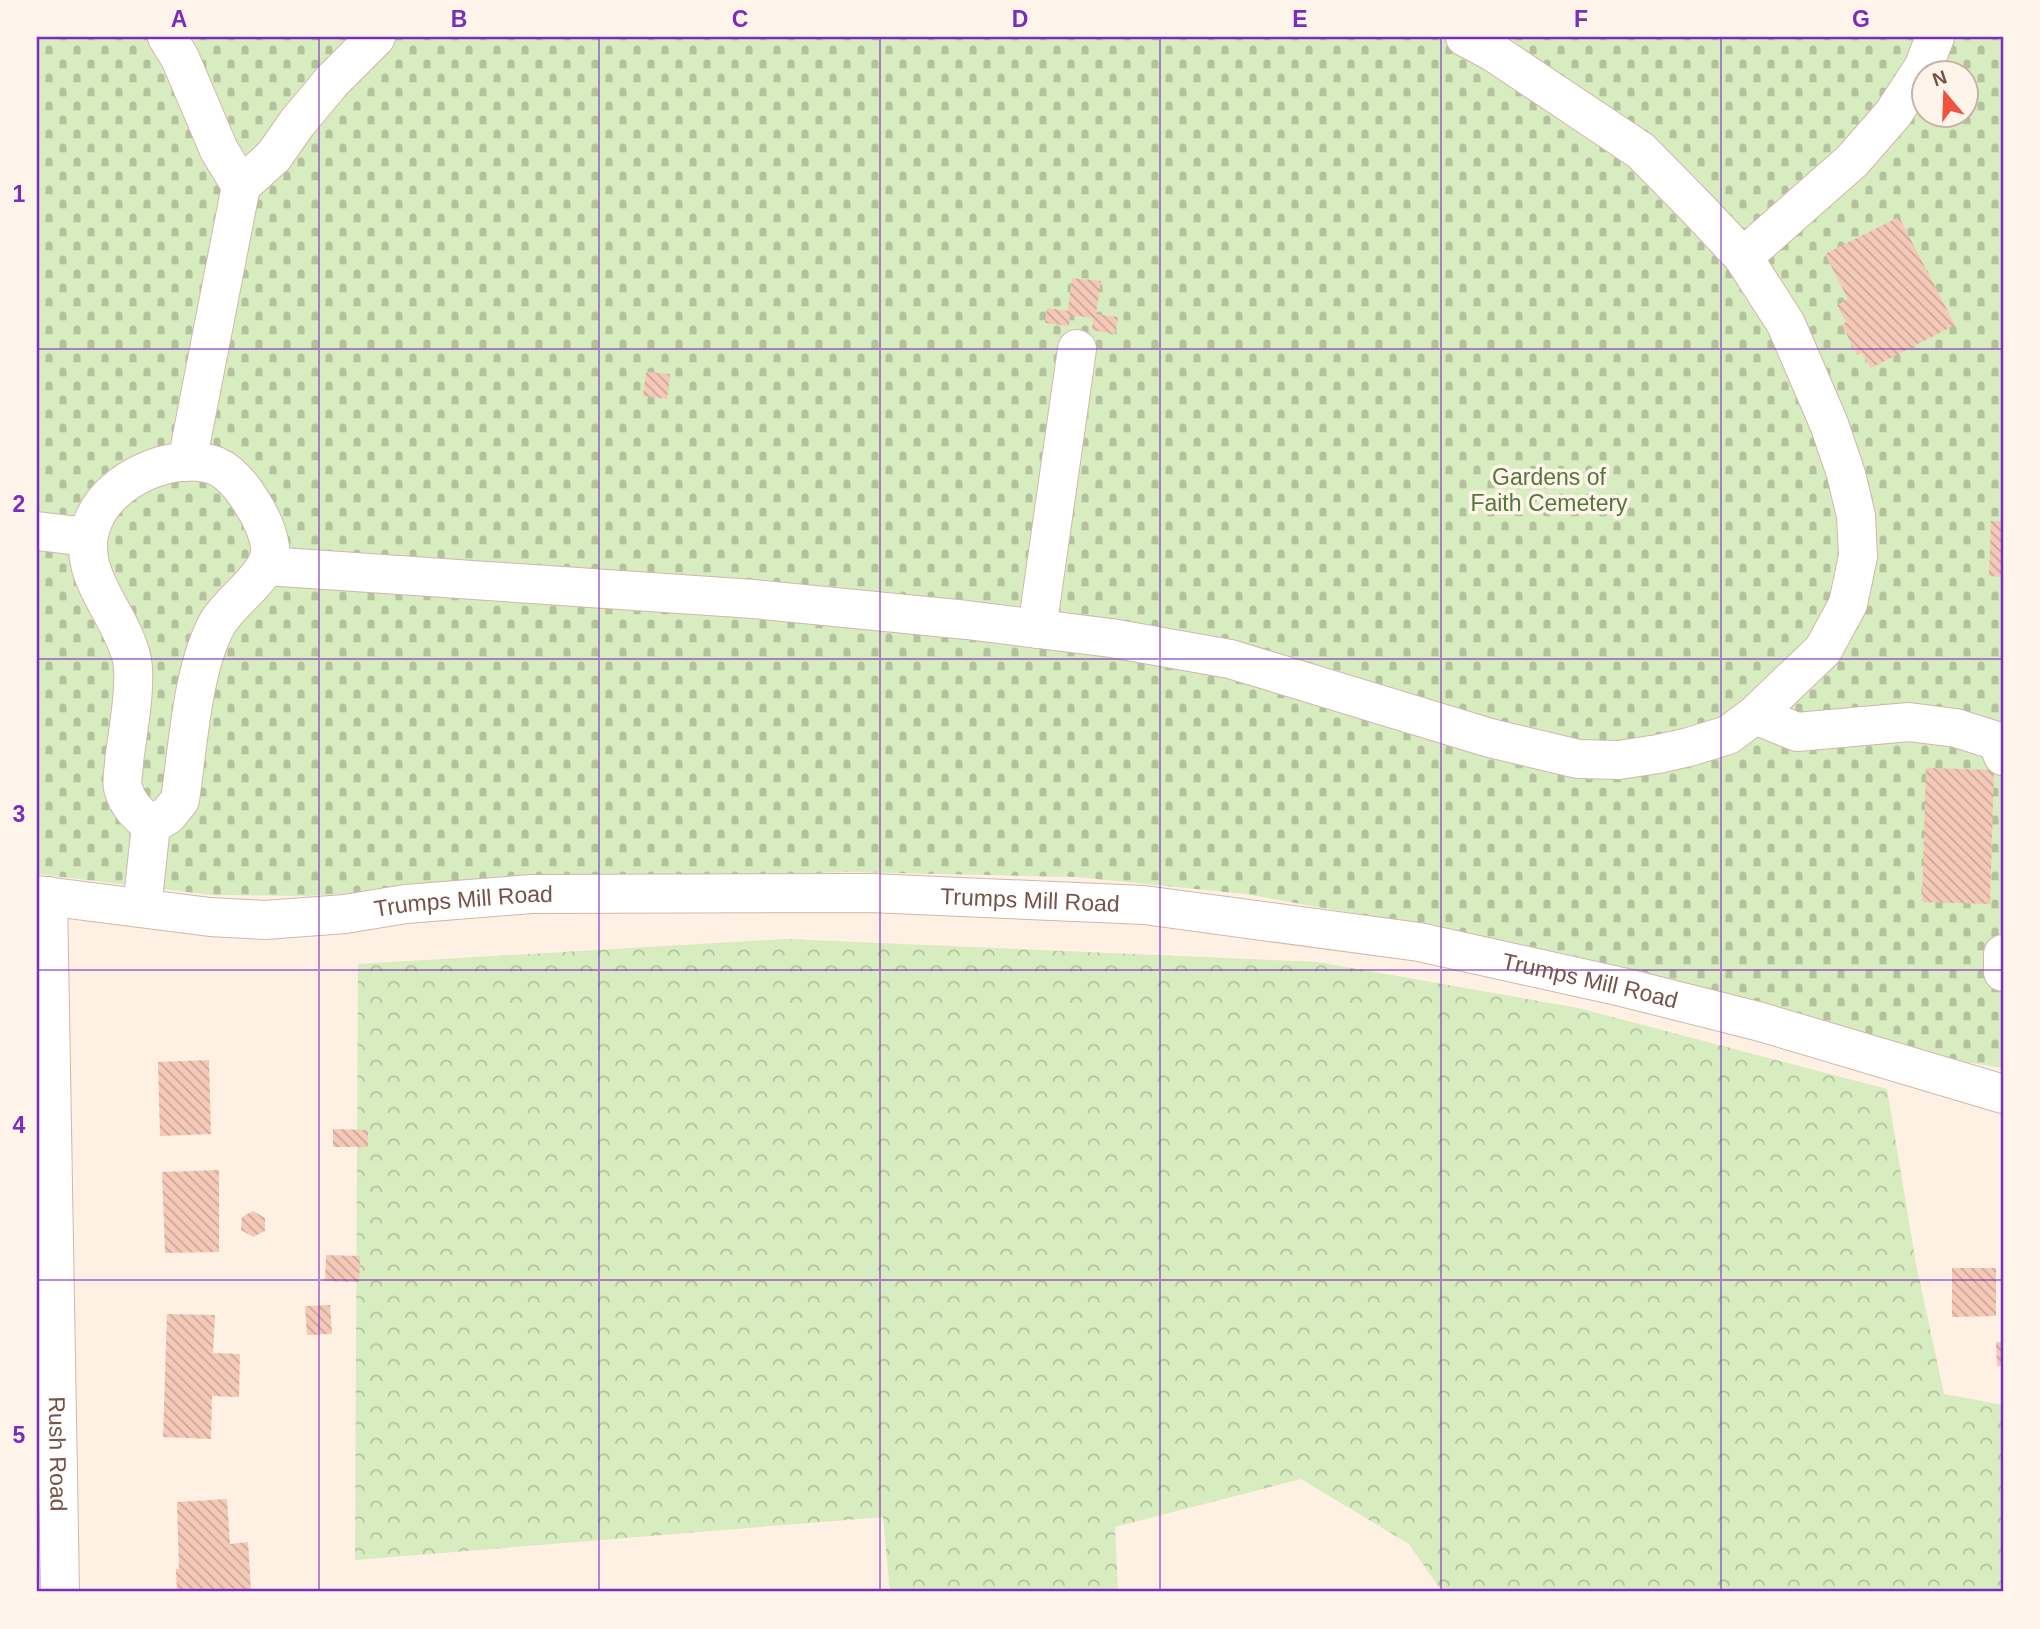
<svg xmlns="http://www.w3.org/2000/svg" width="2040" height="1629" font-family="Helvetica,sans-serif">
  <style>
    .forest { fill: url(#forest-crowns) }
    .cemetery { fill: url(#cemetery-stones); fill-rule: evenodd }
    .building { fill: url(#building-back-hatch) }
    .lines { fill: none; stroke-linecap: round; stroke-linejoin: round }
    .minor-casing { stroke: #d1b7ab; stroke-width: 40 }
    .minor { stroke: #fff; stroke-width: 38 }
    .grid { fill: none; stroke: #7b2cbf; stroke-width: 2; stroke-opacity: 0.55 }
    .labels { text-anchor: middle; dominant-baseline: central; stroke-width: 7; stroke-linejoin: round; paint-order: stroke }
    .park-label { font-size: 23px; fill: #54773c; stroke: #fff4e9 }
    .street-label { font-size: 23px; fill: #775247; stroke: #fff4e9 }
    .neatline { fill: none; stroke: #7b2cbf; stroke-width: 2.5 }
    .grid-label { font-size: 23px; text-anchor: middle; font-weight: bold; fill: #7b2cbf }
  </style>
  <defs>
    <pattern id="forest-crowns" width="20" height="18" patternUnits="userSpaceOnUse" patternTransform="scale(1.75)"><rect width="20" height="18" fill="#d7ecbf"/><path d="M2 6a3 3 0 1 1 6 0M12 15a3 3 0 1 1 6 0" fill="none" stroke="#b3c29d"/></pattern>
    <pattern id="cemetery-stones" width="16" height="16" patternUnits="userSpaceOnUse" patternTransform="scale(1.75)"><rect width="16" height="16" fill="#d7ecbf"/><path d="M2 7V4a2 2 0 0 1 4 0v3zM10 15v-3a2 2 0 0 1 4 0v3z" fill="#b3c29d"/></pattern>
    <pattern id="building-back-hatch" width="6" height="6" patternUnits="userSpaceOnUse" patternTransform="scale(1.75)"><rect width="6" height="6" fill="#f5c9b8"/><path d="M-1 5l2 2M0 0l6 6M5-1l2 2" fill="none" stroke="#cba697"/></pattern>
  </defs>
  <rect width="100%" height="100%" fill="#fef0e2"/>
  <path class="forest" d="M786 939 1318 962 1578 1008 1887 1089 1916 1264 1944 1394 2003 1405V1592H1442L1409 1544 1301 1479 1115 1527 1118 1592H890L883 1517 355 1560 358 964Z"/>
  <path class="cemetery" d="M37 37H2003V1068L1965 1062 1580 962 1420 925 1245 894 1077 877 850 872 539 882 306 896 212 895 37 874ZM1924 74H1966V116H1924Z"/>
  <path class="building" d="M1899 217 1955 325 1871 368 1862 353 1857 355 1842 325 1846 322 1837 305 1848 299 1825 254Z
    M1072 278 1101 281 1096 314 1118 317 1115 334 1092 330 1093 318 1070 315 1069 326 1045 323 1047 308 1068 311Z
    M646 372 670 374 667 399 643 396Z
    M1991 521H2003V577L1989 576Z
    M1926 768 1994 770 1990 904 1922 902Z
    M209 1060 211 1134 160 1136 158 1062Z
    M333 1129 368 1130V1147H333Z
    M219 1170V1252L165 1253 162 1172Z
    M253 1211 265 1218V1231L253 1237 241 1230 242 1217Z
    M326 1255 360 1256 359 1282 325 1281Z
    M1952 1268H1996V1316L1952 1317Z
    M330 1305 332 1334 307 1335 305 1306Z
    M167 1314 215 1315 213 1353 240 1354 239 1397 212 1396 211 1439 163 1437Z
    M1996 1342H2003V1366H1997Z
    M227 1499 230 1544 248 1542 251 1592H177L176 1569H179L177 1502Z"/>
  <g class="lines">
    <g class="minor-casing">
      <g id="minor">
        <path d="M167 37 180 58 219 150 241 186"/>
        <path d="M1743 257 1852 161 1893 114 1923 68 1935 37"/>
        <path d="M187 462 241 186 274 156 297 123 332 81 376 37"/>
        <path d="M37 531 87 537"/>
        <path d="M266 566 754 599 967 620 1111 638 1230 659 1490 738 1578 759 1619 760 1658 754 1689 747 1728 735 1755 715 1823 650 1848 604 1858 556 1856 516 1846 474 1829 424 1786 324 1743 257 1698 209 1641 151 1493 52 1465 37"/>
        <path d="M1037 629 1077 349"/>
        <path d="M1755 715 1797 732 1909 722 1956 728 1997 741 2003 756"/>
        <path id="s1" d="M37 895 210 917 265 920 345 914 406 904 532 894 871 893 1144 905 1419 942 1622 987 1761 1022 2003 1094"/>
        <path id="s2" d="M48 896 60 1592"/>
        <path d="M142 908 151 825 168 815 180 800C188 747 192 670 217 624 229 601 273 575 270 547 267 522 240 476 216 466 174 450 111 479 94 519 71 570 119 609 131 656 138 681 127 735 124 762 124 770 121 781 123 788 127 804 138 815 151 825"/>
        <path d="M2003 954V972"/>
      </g>
    </g>
    <use href="#minor" class="minor"/>
  </g>
  <path class="grid" d="M319 37V1592M599 37V1592M880 37V1592M1160 37V1592M1441 37V1592M1721 37V1592M37 349H2003M37 659H2003M37 970H2003M37 1280H2003"/>
  <g class="labels">
    <g class="park-label">
      <text x="1549" y="477">Gardens of<tspan x="1549" dy="26">Faith Cemetery</tspan></text>
    </g>
    <g class="street-label">
      <text stroke="none"><textPath href="#s1" startOffset="996">Trumps Mill Road</textPath></text>
      <text stroke="none"><textPath href="#s1" startOffset="429">Trumps Mill Road</textPath></text>
      <text stroke="none"><textPath href="#s1" startOffset="1563">Trumps Mill Road</textPath></text>
      <text stroke="none"><textPath href="#s2" startOffset="558">Rush Road</textPath></text>
    </g>
  </g>
  <rect width="2040" height="1629" fill="none" stroke="#fff4e9" stroke-width="77"/>
  <g transform="translate(1945 94) rotate(341)"><circle r="33" fill="#fff4e9" stroke="#c9b3a8" stroke-width="2"/>
  <path d="M0-5L12 26L0 18L-12 26Z" fill="#ef523f"/>
  <text y="-10" font-size="19" font-weight="bold" text-anchor="middle" fill="#775247">N</text>
  </g>
  <rect x="38" y="38" width="1964" height="1552" class="neatline"/>
  <g class="grid-label">
    <text x="179" y="27">A</text>
    <text x="459" y="27">B</text>
    <text x="740" y="27">C</text>
    <text x="1020" y="27">D</text>
    <text x="1300" y="27">E</text>
    <text x="1581" y="27">F</text>
    <text x="1861" y="27">G</text>
    <text x="19" y="202">1</text>
    <text x="19" y="512">2</text>
    <text x="19" y="822">3</text>
    <text x="19" y="1133">4</text>
    <text x="19" y="1443">5</text>
  </g>
</svg>
